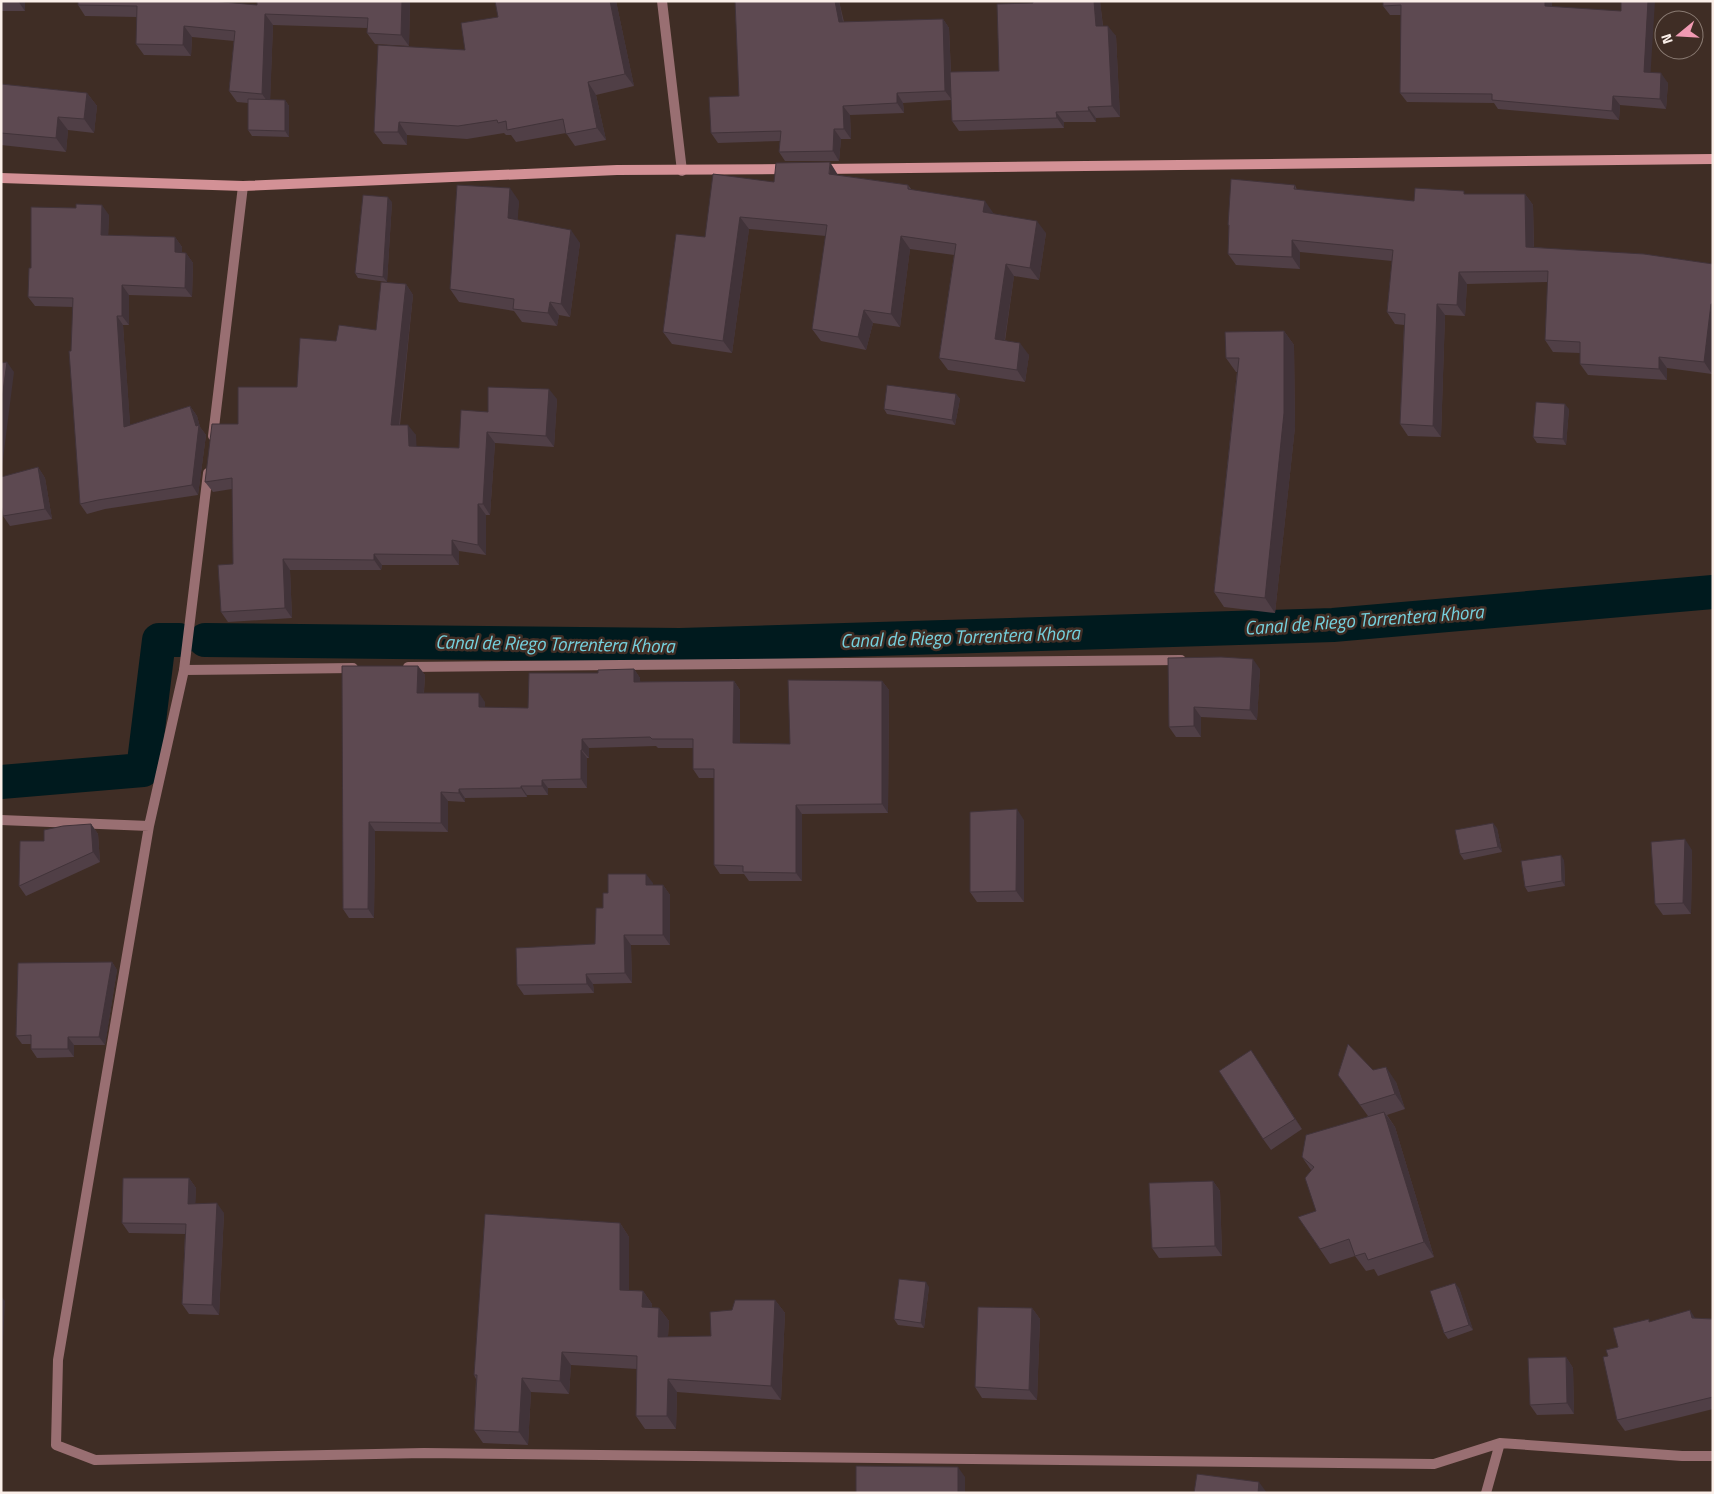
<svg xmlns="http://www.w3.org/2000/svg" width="1714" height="1494" font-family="'Titillium Web',sans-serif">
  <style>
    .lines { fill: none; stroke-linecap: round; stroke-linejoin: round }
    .canal { stroke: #001a1e; stroke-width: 34 }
    .service { stroke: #996f72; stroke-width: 10 }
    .minor { stroke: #996f72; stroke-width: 10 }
    .secondary { stroke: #d39196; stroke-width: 10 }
    .wall { fill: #503f46 }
    .shaded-wall { fill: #413339 }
    .building { fill: #5d4951; stroke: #413339 }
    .labels { text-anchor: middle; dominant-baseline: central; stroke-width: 5; stroke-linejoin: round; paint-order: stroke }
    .water-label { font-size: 19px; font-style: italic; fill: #75d1de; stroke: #3f2d25 }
  </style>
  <rect width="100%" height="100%" fill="#3f2d25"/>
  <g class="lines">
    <path class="canal" d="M205 640 680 645 1333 625 1713 592
      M1 782 143 770 159 640H179"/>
    <path class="service" d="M408 667 1181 660
      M184 670 353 668"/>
    <path class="minor" d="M662 1 682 171
      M213 436 243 186
      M208 473 184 670 149 826 58 1360 56 1445 95 1460 424 1453 1434 1464 1500 1443 1682 1456H1713
      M1 820 149 826
      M1486 1493 1500 1443"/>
    <path class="secondary" d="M822 169 1713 159
      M1 178 243 186 617 170 787 169"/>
  </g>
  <path class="wall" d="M1 1H25V11H1Z
    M410 1 409 46 375 44 367 33V28L273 25 270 100H285L289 106V137L252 136 248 130V103L237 102 229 91 234 41 192 37 191 56 144 55 136 44 137 17 85 16 78 5H257Z
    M616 1 634 86 596 95 606 140 575 146 566 133 516 142 511 135H506L504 133 467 139 407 135V145L383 144 374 132 465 50Z
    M735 1H839L844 22 943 19 949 28 951 72 999 71 1100 1 1103 26 1116 36 1120 117 1096 118V122H1064V128L959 131 952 121 951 100 903 103 904 113 850 115 851 139H841L839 161H785L779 152 780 141 718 143 711 133 739 96Z
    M1383 1H1551L1552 6 1651 73 1668 83 1666 109 1620 105 1619 120 1498 109 1494 103 1407 102 1400 93 1401 15H1390L1383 6Z
    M1 84 87 93 97 106 94 133 68 130 66 152 1 145Z
    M838 175 908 185 912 190 994 214 1046 233 1039 280 1014 276 1005 341 1029 355 1025 382 948 370 939 358 954 255 910 249 900 327 873 323 866 350 821 341 812 329 826 236 749 229 732 353 672 344 663 332 705 237 774 182Z
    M1295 185 1297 190 1414 201 1466 194H1525L1533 205 1534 247 1713 264V365L1712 374 1667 368V380L1588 375 1580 364V353L1553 352 1545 340 1548 282 1467 284 1465 316 1445 315 1441 437 1408 436 1400 424 1404 325 1395 324 1387 312 1392 261 1300 252V269L1236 265 1228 254 1229 227 1228 225Z
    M519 201 517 220 580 243 570 317 559 315 557 326 522 322 514 311 459 302 450 289Z
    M392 202 387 282 358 278 355 273Z
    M76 208 109 215 108 235 175 237 182 247V253H186L193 263 192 297 129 295V325H123L130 425 190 406 197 416 200 427 206 435 198 495 105 509 87 514 80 504 71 351 73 307 35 306 28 297 31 268Z
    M406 284 413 295 400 425 416 435V447L459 448 488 412 557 399 554 447 495 443 490 515H486V555L459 551V565H382L381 570H290L292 618 228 622 221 612 233 564 232 489 213 492 205 482 238 424 297 387 376 330Z
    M1284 331 1294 345 1295 427 1275 613 1224 607 1214 592 1237 372H1236L1226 358Z
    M956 394 960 399 955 425 887 414 884 409Z
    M1569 409 1566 445 1537 443 1533 437Z
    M38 467 45 478 52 519 10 526 3 516Z
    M1168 658 1260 669 1257 720 1201 717V737H1176L1169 727Z
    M342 666H418L425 675 424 693 485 702V708H528L598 673 634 669 640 678V682L734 681 740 690V743L790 744 882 681 889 690 888 813 802 814V881H749L744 874H720L714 865V778H699L693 769V748H658L656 746 589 748V758H587V788H548V795H527V797L465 798V802L448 801V832L375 831 374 918H349L343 909Z
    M1024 820V902H977L970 892Z
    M91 824 98 834 100 862 26 896 19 886 44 841Z
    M1497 828 1502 852 1464 860 1460 854Z
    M1692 850 1691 914 1663 915 1655 904Z
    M1564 860 1565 886 1528 892 1525 887Z
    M653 883V885H663L670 895V945H631L632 983 593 984 594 993 524 995 517 985 595 944 603 908 608 893Z
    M112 962 117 970 105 1045H74V1057L37 1058 31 1049V1044H22L16 1036Z
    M1258 1061 1302 1129 1271 1150 1263 1139Z
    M1373 1070 1396 1082 1405 1109 1387 1115 1395 1127 1434 1257 1378 1276 1374 1269 1366 1271 1355 1256 1330 1264 1298 1217 1316 1211 1311 1170 1302 1157 1368 1116 1338 1075Z
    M189 1178 196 1188 195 1204 224 1213 219 1315 189 1314 182 1304 185 1234 129 1233 122 1223Z
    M1213 1181 1220 1191 1222 1256 1159 1258 1152 1248Z
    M620 1223 629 1237V1290L643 1291 652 1304V1308H659L669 1321 668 1337 711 1336 732 1310 775 1300 785 1313 781 1400 677 1392 676 1429H645L636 1416 637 1369 571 1365 569 1394 531 1392 528 1445 483 1443 474 1430 476 1379 474 1375Z
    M929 1287 924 1328 898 1325 894 1319Z
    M1459 1288 1473 1330 1448 1339 1444 1333Z
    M1032 1308 1040 1319 1037 1400 982 1398 975 1387Z
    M1695 1318 1713 1319V1409L1625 1431 1617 1420 1608 1356 1618 1347 1650 1322Z
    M1566 1357 1573 1368 1574 1414 1537 1415 1530 1405Z"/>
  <path class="shaded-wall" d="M18 1H25V11Z
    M402 1H410L409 46 401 35Z
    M610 1H616L634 86 625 74Z
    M835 1H839L845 32 839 22Z
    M1094 1H1100L1104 37 1096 26Z
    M1545 1H1551L1552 2 1551 15 1545 6Z
    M1648 1H1655L1650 82 1644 72Z
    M265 14 273 25 270 105 262 94Z
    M943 19 949 28 952 100 945 91Z
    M184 26 192 37 191 56 183 45Z
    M1108 26 1116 36 1120 117 1112 106Z
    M1661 73 1668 83 1666 109 1660 99Z
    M588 82 596 95 606 140 597 128Z
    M87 93 97 106 94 133 84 119Z
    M897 93 903 103 904 113 897 103Z
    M1613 96 1620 105 1619 120 1612 111Z
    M285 100 289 106V137L285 131Z
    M843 106 850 115 851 139 844 129Z
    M1088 107 1096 118V122L1089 111Z
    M1056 112 1064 122V128L1057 118Z
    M58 117 68 130 66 152 56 138Z
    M399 122 407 135V145L398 132Z
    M834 129 841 139 839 161 833 151Z
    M830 162 838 175 837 186 829 174Z
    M510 188 519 201 517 231 508 218Z
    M1525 194 1533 205 1534 258 1526 247Z
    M388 197 392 202 387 282 383 277Z
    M985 201 994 214 983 212Z
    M102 205 109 215 108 244 101 235Z
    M740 217 749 229 732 353 723 341Z
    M1037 221 1046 233 1039 280 1030 268Z
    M571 230 580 243 570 317 561 304Z
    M901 236 910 249 900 327 891 314Z
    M175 237 182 247V262L175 252Z
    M1292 240 1300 252V269L1292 257Z
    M186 253 193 263 192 297 185 288Z
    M1006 264 1014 276 1003 351 995 339Z
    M1459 272 1467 284 1465 316 1457 305Z
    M406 284 413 295 398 435 391 425Z
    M122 285 129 295V325L122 316Z
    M550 302 559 315 557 326 548 313Z
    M1437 304 1445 315 1441 437 1433 426Z
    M1711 304 1713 307V365L1712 374 1704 362Z
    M864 310 873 323 866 350 858 337Z
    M117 316 123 325 131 436 124 427Z
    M1284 331 1294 345 1295 427 1275 613 1265 598Z
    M1020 343 1029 355 1025 382 1017 370Z
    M1659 357 1667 368V380L1659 369Z
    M7 362 14 372 2 467 1 466V406Z
    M549 389 557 399 554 447 546 436Z
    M956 394 960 399 955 425 952 420Z
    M1565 404 1569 409 1566 445 1563 439Z
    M190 406 197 416 200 427 206 435 198 495 192 485 196 426Z
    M408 425 416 435 417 457 409 446Z
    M487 432 495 443 490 515 483 504Z
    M38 467 45 478 52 519 45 509Z
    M478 504 486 515V555L478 545Z
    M452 540 459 551V565L452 555Z
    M374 554 382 565 381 570 374 560Z
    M283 559 290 570 292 618 285 608Z
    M1253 659 1260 669 1257 720 1250 710Z
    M418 666 425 675 423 702 417 693Z
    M634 669 640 678 641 691 634 682Z
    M734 681 740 690V752L733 743Z
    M882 681 889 690 888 813 882 804Z
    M479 693 485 702V716L479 707Z
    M1194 707 1201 717V737L1194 726Z
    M582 739 589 748V758L582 750Z
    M581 750 587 758V788L581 779Z
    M542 780 548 788V795L542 786Z
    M521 786 527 795V797L521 788Z
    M459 789 465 798V802L459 793Z
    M441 792 448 801V832L441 823Z
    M796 805 802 814V881L796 873Z
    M1017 809 1024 820V902L1016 891Z
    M369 822 375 831 374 918 368 909Z
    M1493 823 1497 828 1502 852 1498 847Z
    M91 824 98 834 100 862 93 852Z
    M1685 839 1692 850 1691 914 1683 903Z
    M1561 855 1564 860 1565 886 1562 881Z
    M646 874 653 883V895L646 885Z
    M663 885 670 895V945L663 935Z
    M624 935 631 945 632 983 625 973Z
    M112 962 117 970 105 1045 99 1037Z
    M586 974 593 984 594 993 587 984Z
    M68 1037 74 1045V1057L68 1049Z
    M1251 1050 1258 1061 1302 1129 1295 1119Z
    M1386 1067 1396 1082 1405 1109 1395 1094Z
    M1384 1112 1395 1127 1434 1257 1424 1242Z
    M189 1178 196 1188 195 1214 188 1204Z
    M1213 1181 1220 1191 1222 1256 1215 1246Z
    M217 1203 224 1213 219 1315 212 1305Z
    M620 1223 629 1237V1303L620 1290Z
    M926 1282 929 1287 924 1328 921 1323Z
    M1455 1283 1459 1288 1473 1330 1469 1325Z
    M643 1291 652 1304 651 1320 642 1307Z
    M1 1296 5 1301 2 1361 1 1359Z
    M775 1300 785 1313 781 1400 771 1386Z
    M659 1308 669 1321 667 1350 658 1337Z
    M1032 1308 1040 1319 1037 1400 1029 1390Z
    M1690 1310 1697 1321 1692 1318Z
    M562 1352 571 1365 569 1394 560 1381Z
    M1566 1357 1573 1368 1574 1414 1567 1403Z
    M522 1378 531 1392 528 1445 519 1432Z
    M668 1379 677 1392 676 1429 667 1416Z
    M958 1467 965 1477V1493H958Z
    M1259 1482 1267 1493H1258Z"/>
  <path class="building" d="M78 1H212L257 5V1H402L401 35 367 33 368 18 265 14 262 94 229 91 235 31 184 26 183 45 136 44 137 6 78 5Z
    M495 1H610L625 74 588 82 597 128 566 134 563 119 507 130 506 121 498 123 497 120 458 126 399 122 398 132H374L378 45 465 50 461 23 498 17Z
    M735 1H835L839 22 943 19 945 91 897 93V103L843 106 844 129H834L833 151 779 152 781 131 711 133 709 97 739 96Z
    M1033 1H1094L1096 26H1108L1112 106 1088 107 1089 111 1056 112 1057 118 952 121 950 72 999 71 997 4 1033 3Z
    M1383 1H1545V6L1621 11V1H1648L1644 72 1661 73 1660 99 1613 96 1612 111 1492 100V94L1400 93 1401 5 1383 6Z
    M1 84 87 93 84 119 58 117 56 138 1 133Z
    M248 99 285 100V131L248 130Z
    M830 162 829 174 908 185V189L985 201 983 212 1037 221 1030 268 1006 264 995 339 1020 343 1017 370 939 358 956 244 901 236 891 314 864 310 858 337 812 329 827 225 740 217 723 341 663 332 676 234 705 237 713 174 774 182 776 163Z
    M1231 179 1295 185 1294 189 1414 201 1415 188 1464 191V194H1525L1526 247 1644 254 1713 264V304H1711L1704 362 1659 357V369L1580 364V342L1545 340 1548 271 1459 272 1457 305 1437 304 1433 426 1400 424 1405 314 1387 312 1393 250 1292 240V257L1228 254 1229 225H1228Z
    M457 185 510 188 508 218 571 230 561 304 550 302 548 313 513 309 514 299 450 289Z
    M363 195 388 197 383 277 355 273Z
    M76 204 102 205 101 235 175 237V252L186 253 185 288 122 285V316H117L124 427 190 406 196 426 199 425 192 485 98 500 80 504 69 351H71L73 298 28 297 29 268H31V207L76 208Z
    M381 282 406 284 391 425H408L409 446 459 448 461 410 488 412V387L549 389 546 436 487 432 483 504H478V545L452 540V555L374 554V560L283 559 285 608 221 612 218 565 233 564 232 478 205 482 212 424H238V387H297L300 338 336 341 339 325 376 330Z
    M1284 331V413L1265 598 1214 592 1239 358H1226L1225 332Z
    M7 362 1 406V363Z
    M887 385 956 394 952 420 884 409Z
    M1536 402 1565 404 1563 439 1533 437Z
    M38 467 45 509 3 516 1 504V477Z
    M1221 657 1253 659 1250 710 1194 707V726L1169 727 1168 658Z
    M342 666H418L417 693H479V707L528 708 529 673H598V670L634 669V682L734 681 733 743 790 744 788 680 882 681V804L796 805V873L743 872V866L714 865V769H693V739H652L650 737 582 739V750H581V779L542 780V786H521V788L459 789V793L441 792V823L369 822 368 909H343Z
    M1017 809 1016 891 970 892V812Z
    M1493 823 1498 847 1460 854 1455 830Z
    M91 824 93 852 19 886 20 841H44V830L63 826Z
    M1685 839 1683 903 1655 904 1651 842Z
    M1561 855 1562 881 1525 887 1521 861Z
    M608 874H646V885H663V935H624L625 973 586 974 587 984 517 985 516 948 595 944 596 908H603V893H608Z
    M112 962 99 1037H68V1049H31V1035L16 1036 18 963Z
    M1348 1044 1373 1070 1386 1067 1395 1094 1360 1105 1338 1075Z
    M1251 1050 1295 1119 1263 1139 1219 1071Z
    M1384 1112 1424 1242 1368 1260 1365 1253 1355 1256 1349 1239 1320 1249 1298 1217 1316 1211 1305 1178 1314 1167 1302 1157 1306 1135Z
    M123 1178H189L188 1204 217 1203 212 1305 182 1304 186 1224 122 1223Z
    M1213 1181 1215 1246 1152 1248 1149 1183Z
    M485 1214 620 1223V1290L643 1291 642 1307 659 1308 658 1337 711 1336 710 1312 732 1310 735 1300H775L771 1386 668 1379 667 1416H636L637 1356 562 1352 560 1381 522 1378 519 1432 474 1430 477 1375H474Z
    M899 1279 926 1282 921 1323 894 1319Z
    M1455 1283 1469 1325 1444 1333 1430 1291Z
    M978 1307 1032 1308 1029 1390 975 1387Z
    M1690 1310 1692 1318 1713 1319V1397L1617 1420 1603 1357 1608 1356 1606 1350 1618 1347 1613 1328 1649 1319V1322Z
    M1566 1357 1567 1403 1530 1405 1528 1358Z
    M856 1466 958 1467V1493H856Z
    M1197 1474 1259 1482 1258 1493H1194Z"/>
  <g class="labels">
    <g class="water-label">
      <text transform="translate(1364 619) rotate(-4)">Canal de Riego Torrentera Khora</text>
      <text transform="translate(960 636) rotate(-2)">Canal de Riego Torrentera Khora</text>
      <text transform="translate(555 643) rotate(1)">Canal de Riego Torrentera Khora</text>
    </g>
  </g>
  <rect width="1714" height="1494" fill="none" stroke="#fbefe9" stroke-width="5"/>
  <g transform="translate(1679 35) rotate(252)"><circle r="24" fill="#3f2d25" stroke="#8a7b73"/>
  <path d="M0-4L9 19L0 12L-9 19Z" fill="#f19ab3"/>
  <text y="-8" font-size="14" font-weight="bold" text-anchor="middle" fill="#fbefe9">N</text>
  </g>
</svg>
